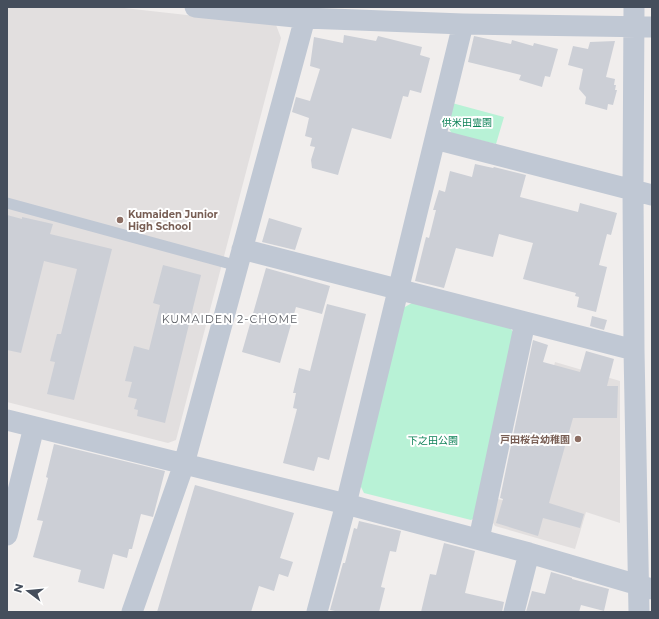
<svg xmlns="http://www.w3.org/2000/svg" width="659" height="619" font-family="Montserrat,'Noto Sans JP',sans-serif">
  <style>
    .education { fill: #e2dfdf }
    .green { fill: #b8f2d6 }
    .building { fill: #cccfd6 }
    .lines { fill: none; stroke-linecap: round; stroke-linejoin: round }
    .service { stroke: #c0c8d4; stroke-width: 11 }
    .minor { stroke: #c0c8d4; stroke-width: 21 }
    .education-dot { fill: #8d6e63; stroke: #fff; stroke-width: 1.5 }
    .labels { text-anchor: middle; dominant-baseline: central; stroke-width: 4; stroke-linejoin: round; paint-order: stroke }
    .park-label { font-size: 10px; fill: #108359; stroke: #fff }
    .education-label { font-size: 10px; font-weight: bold; fill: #785e54; stroke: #fff; text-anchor: start }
    .neighbourhood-label { font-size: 11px; letter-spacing: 1px; fill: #5a5d63; stroke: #fff }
  </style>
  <rect width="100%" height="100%" fill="#f1eeed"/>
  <path class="education" d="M7 7H115L276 25 281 38 176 440 168 443 7 402Z
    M555 362 620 381V523L586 512 575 549 495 526 489 516 494 498 518 504Z"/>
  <path class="green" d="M452 103 504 117 496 144 452 134 447 125Z
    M412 303 510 328 517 337 479 515 471 520 364 493 360 485 403 308Z"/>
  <path class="building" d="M344 35 376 41 378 36 422 47 420 55 430 58 421 93 410 90 408 97 403 96 391 139 352 128 338 175 312 168 311 160 315 147 310 146 312 138 305 136 309 118 292 112 296 97 310 101 320 69 310 66 314 37 343 43Z
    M474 36 511 44 512 40 533 46 534 43 558 49 550 77 545 76 542 87 519 80 521 75 468 62Z
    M615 41 606 77 615 79 614 85H616L615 90H617L613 105 608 104 607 110 585 104 586 97 579 89 583 69 568 65 573 46 588 49 590 42Z
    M475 164 493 168 494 167 526 175 520 197 578 212 580 203 617 213 611 235 607 234 599 265 607 267 596 312 577 307 579 297 575 296 576 293 523 279 533 243 499 234 493 257 456 248 444 288 415 281 426 237 429 238 436 210H433L439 190 445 192 450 171 472 177Z
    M7 215 22 219V217L53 224 50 234 112 249 74 400 47 394 55 362 50 361 57 334H61L77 269 44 261 21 353 7 350Z
    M269 218 302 228 295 250 262 242Z
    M163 265 201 275 165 423 137 416 138 410 134 409 137 399 128 397 132 382 125 381 134 346 149 350 160 305 153 303Z
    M266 268 330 286 322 314 296 307 280 363 242 352Z
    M327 304 366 314 329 460 318 457 314 471 283 463 297 409 293 408 296 393H293L299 368 310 371Z
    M592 316 607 320 604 330 590 326Z
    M533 340 548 345 543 362 580 372 586 351 614 359 607 386H618L617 418H573L549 503 584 514 580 528 543 518 538 536 496 523 503 499 500 498Z
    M54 444 165 471 153 517 141 514 132 549H129L127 558 113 554 104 589 78 582 81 570 33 557 43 521 37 520 48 478 46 477Z
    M195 485 294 513 280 558 293 562 288 577 279 574 274 591 259 586 251 612H157Z
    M359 521 401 531 396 552 390 551 381 587 385 588 379 612H340L330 610 343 563H345L354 528 357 529Z
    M444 543 475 551 465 593 504 602 502 612H421L430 574 436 575Z
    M551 572 572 578V579L609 589 604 611 581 605 579 612H526L532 591 545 594Z"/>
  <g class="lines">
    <path class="service" d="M7 203 238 266"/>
    <path class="minor" d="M195 7 305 18 463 24 652 27
      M634 7 633 190 634 350 639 612
      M435 139 652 195
      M242 249 634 350
      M7 420 346 504 529 553 652 589
      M7 535 34 427
      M479 539 525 322
      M132 612 184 464 308 7
      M317 612 346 504 463 24
      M514 612 529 553"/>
  </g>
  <g class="education-dot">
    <circle cx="120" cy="220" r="4"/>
    <circle cx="578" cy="439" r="4"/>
  </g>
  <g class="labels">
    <g class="park-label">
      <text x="467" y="122">供米田霊園</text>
      <text x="433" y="440">下之田公園</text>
    </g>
    <g class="education-label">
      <text x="128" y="214">Kumaiden Junior<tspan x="128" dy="12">High School</tspan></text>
      <text x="570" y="439" text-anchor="end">戸田桜台幼稚園</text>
    </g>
    <g class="neighbourhood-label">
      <text x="230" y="319">KUMAIDEN 2-CHOME</text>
    </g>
  </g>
  <rect width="659" height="619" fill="none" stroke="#454e5c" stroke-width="16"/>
  <g transform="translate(28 591) rotate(286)" stroke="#ffffff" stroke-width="3" paint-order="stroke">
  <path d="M0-3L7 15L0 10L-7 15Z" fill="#454e5c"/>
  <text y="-6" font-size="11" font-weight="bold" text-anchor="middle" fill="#454e5c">N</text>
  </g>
</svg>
